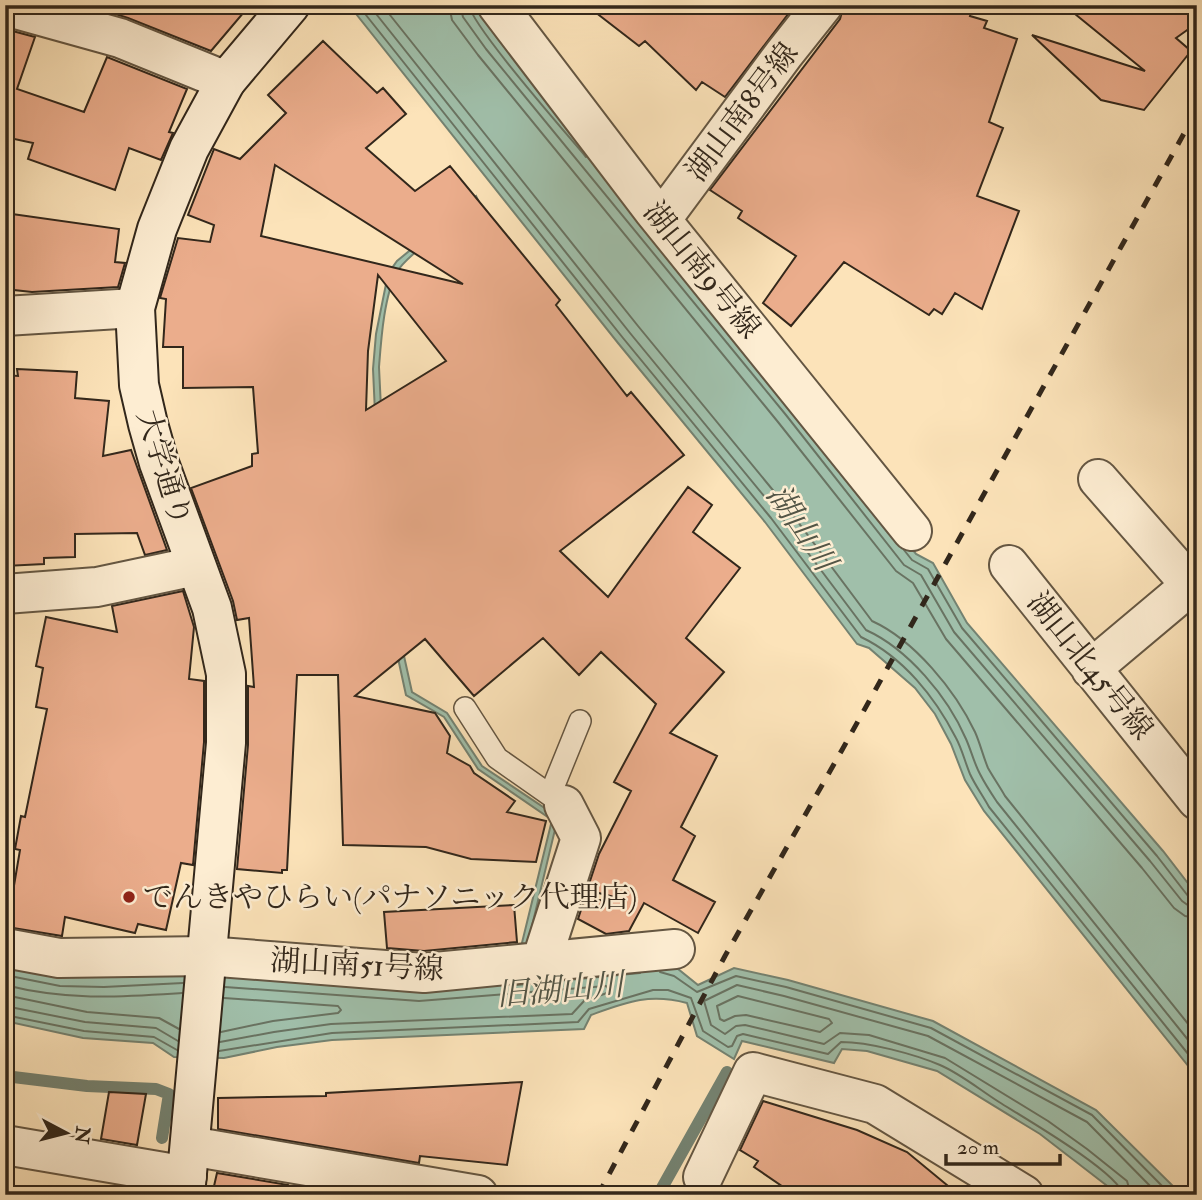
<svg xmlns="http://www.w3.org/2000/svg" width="1202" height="1200" font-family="'IM FELL Double Pica','Noto Serif JP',serif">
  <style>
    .water { fill: #a0bfaa; stroke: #748271; stroke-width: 2 }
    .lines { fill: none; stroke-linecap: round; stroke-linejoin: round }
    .shore { stroke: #697362; stroke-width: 2 }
    .stream { stroke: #748271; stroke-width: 12 }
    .building { fill: #ebad8c; stroke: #32271b; stroke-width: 2; fill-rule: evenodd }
    .lane-casing { stroke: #645642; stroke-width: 24 }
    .street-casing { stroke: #645642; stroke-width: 42 }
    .secondary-casing { stroke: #32271b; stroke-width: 42 }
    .lane { stroke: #fdedd2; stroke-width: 21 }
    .street { stroke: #fdedd2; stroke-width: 38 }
    .secondary { stroke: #fdedd2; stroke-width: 38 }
    .rail { stroke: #32271b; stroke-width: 5; stroke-dasharray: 12 12; stroke-linecap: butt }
    .poi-dot { fill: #8f2418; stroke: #fdedd2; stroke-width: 2.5 }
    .labels { text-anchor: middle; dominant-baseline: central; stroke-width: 5; stroke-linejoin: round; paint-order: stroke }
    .street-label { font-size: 30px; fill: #32271b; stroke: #fdedd2 }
    .poi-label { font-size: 30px; fill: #32271b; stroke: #fdedd2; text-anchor: start }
    .water-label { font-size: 32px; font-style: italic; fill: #535546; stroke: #fdedd2 }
  </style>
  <rect width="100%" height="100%" fill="#fce3b9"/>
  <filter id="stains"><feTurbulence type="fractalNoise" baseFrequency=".00286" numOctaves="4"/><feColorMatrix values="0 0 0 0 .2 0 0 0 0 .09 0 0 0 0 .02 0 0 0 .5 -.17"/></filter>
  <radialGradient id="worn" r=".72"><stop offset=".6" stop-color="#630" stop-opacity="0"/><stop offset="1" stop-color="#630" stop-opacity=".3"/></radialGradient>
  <path class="water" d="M349 5H474L498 39 706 292 916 554 933 563 967 623 1163 851 1197 895V1077L984 811 965 780 951 744 935 714 915 688 869 648 857 644 765 522 618 343Z
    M476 196 479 202C462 216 405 256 397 272 384 295 381 341 379 367L390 593 412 692 447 713 482 766 558 817 526 951H520L552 820 478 769 444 717 406 695 383 589 373 369 376 334 387 279 392 268 397 261Z
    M5 958 660 964 678 969 698 985 734 968 788 980 933 1021 1096 1110 1182 1195H1119L1040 1134 937 1071 867 1051 842 1049 834 1063 742 1041 734 1059 697 1036 687 1003C649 993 627 1002 591 1015L584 1029 332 1040 277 1047 224 1058 174 1057 153 1043 83 1038 5 1021Z"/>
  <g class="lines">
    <path class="shore" d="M358 5 623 338 771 518 861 637C903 657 935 697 956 738 962 749 965 762 970 774 975 785 983 796 989 807L1197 1065
      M369 5 630 333 778 513 866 630C908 649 948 697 966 739 971 750 974 763 980 774 985 784 991 793 997 802L1197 1051
      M382 5 638 326 786 506 872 621C914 640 955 690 975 732 980 743 983 756 988 768 993 777 1000 787 1005 796L1197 1035
      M449 5 452 20 478 55 778 422 896 571 913 583 946 639 1142 868 1174 908 1185 916 1197 918
      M460 5 463 17 486 49 786 415 904 565 921 575 954 632 1150 861 1182 901 1189 906 1197 907
      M469 5C471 25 567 134 586 157
      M904 550 912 560 928 569 962 628 1157 856 1188 896 1197 898
      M660 972 674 976 697 992 736 976 786 987 931 1028 1092 1115 1171 1195
      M5 975 60 986 104 987 183 983
      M5 985C68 1001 119 997 182 993
      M517 985 640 973
      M5 995 87 1012 159 1018 179 1029
      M738 996 829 1019 832 1023 820 1032 746 1015 735 1016 724 1021 720 1019 717 1006Z
      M5 1006 85 1022 156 1028 178 1041
      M5 1015 84 1031 154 1037 177 1050
      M221 1032 273 1021 338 1013 341 1010 338 1006 224 998
      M220 1042 274 1032 331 1024 572 1014 584 1001 607 993 609 990 606 986 419 1001 225 987
      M219 1051 332 1033 578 1022 589 1009 653 990H668L691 998 703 1031 728 1047 732 1046 737 1036 743 1034 828 1054 841 1042C869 1042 914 1054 940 1065 961 1074 980 1090 999 1102 1021 1116 1120 1173 1123 1195
      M1131 1195 1127 1181 1087 1149 1048 1121 945 1058 869 1035 840 1033 824 1044 745 1025 736 1026 725 1034 711 1025 704 1001 737 985 784 996 928 1036 1087 1122 1159 1195"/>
    <path class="stream" d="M5 1076 87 1086 156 1089 169 1094 162 1138
      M658 1195 727 1072"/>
  </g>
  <path class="building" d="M87 5H250L211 51 128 18Z
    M586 5H795L725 97 702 82 696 90 645 41 639 46Z
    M844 5H974L970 16 987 21 984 28 1017 39 989 122 1003 128 977 196 1019 211 982 309 955 293 942 314 934 309 929 315 844 262 791 326 763 303 796 256 738 218 742 211 710 190 840 19Z
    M1064 5H1197V23L1176 38 1191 51 1144 110 1101 100 1032 35 1145 71Z
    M5 29 35 37 17 89 84 112 107 57 187 89 169 132 173 133 161 160 129 148 115 190 28 159 33 143 5 137Z
    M323 41 377 93 383 88 406 114 366 148 415 191 450 166 560 300 556 305 627 396 631 392 684 455 560 551 608 597 688 487 712 505 693 532 740 568 686 638 724 672 670 733 717 756 681 827 695 836 673 880 715 902 698 933 644 903 629 931 606 934 578 919 584 901 622 899 587 890 599 854 631 791 614 782 656 704 601 652 579 675 543 638 474 696 425 639 355 696 435 713 450 736 447 753 470 766 474 773 515 801 507 812 546 821 536 862 471 859 426 847 343 845 338 675H297L287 870H282V873L237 869 248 745V686L254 687 249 618 237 620 233 601 191 488 252 466V454L258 453 253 387 183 388V347H163L166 299 160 298 178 238 210 242 214 225 188 215 214 149 240 159 286 113 268 95ZM275 165 463 284 261 236ZM378 275 446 361 366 410 368 351Z
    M5 213 119 229 115 262 125 263 118 287 32 292 5 289Z
    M17 369 77 372 75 398 109 401 103 456 131 450 167 550 145 555 137 533 75 534V557L44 558V564L5 566V375L18 376Z
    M183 591 194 627 189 679 204 681V742L193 865 181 863 166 930 138 924 135 933 65 917 62 936 7 927 20 850 15 849 21 816 25 817 47 709 36 707 43 668 36 666 46 617 117 632 112 606Z
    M514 905 517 942 424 951 387 948 384 912Z
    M522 1082 507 1165 420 1156 419 1163 218 1129V1098L326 1096V1093Z
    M109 1092 146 1094 137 1145 101 1139Z
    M763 1101 857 1130 907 1152 959 1195H795L754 1167 758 1161 740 1150Z
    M217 1173 288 1185 285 1195H212Z"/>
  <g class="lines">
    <g class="lane-casing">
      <path id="lane" d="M465 708 497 758 564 805
        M550 795 580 721"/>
    </g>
    <g class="street-casing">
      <path id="street" d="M497 5 653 210 912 531
        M5 6 120 38 226 81
        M661 220 784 54 823 5
        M5 316 135 308
        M1098 479 1190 584
        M1009 565 1197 800
        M5 594 97 587 196 566
        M1091 669 1197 580
        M5 948 59 958 206 956 424 973 675 949
        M541 962 581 838 564 805
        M5 1145 187 1176
        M190 1146 478 1195
        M703 1177 753 1072 875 1104 1024 1195"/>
    </g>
    <g class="secondary-casing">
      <path id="secondary" d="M185 1195 226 743V674L212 608 159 463 148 424 139 385 135 308 157 229 189 149 226 81 290 5"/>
    </g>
    <use href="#lane" class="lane"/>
    <use href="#street" class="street"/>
    <use href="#secondary" class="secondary"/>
    <path class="rail" d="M598 1195 725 956 842 750 1197 110"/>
  </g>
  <circle class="poi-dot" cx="129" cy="897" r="7"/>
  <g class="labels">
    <g class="street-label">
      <text transform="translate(742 112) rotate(-53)">湖山南8号線</text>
      <text transform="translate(702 270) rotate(51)">湖山南9号線</text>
      <text transform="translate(164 468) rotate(73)">大学通り</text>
      <text transform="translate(1090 666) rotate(51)">湖山北45号線</text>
      <text transform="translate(357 965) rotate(3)">湖山南51号線</text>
    </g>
    <g class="poi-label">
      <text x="143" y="897">でんきやひらい(パナソニック代理店)</text>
    </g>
    <g class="water-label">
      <text transform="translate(801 528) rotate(56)">湖山川</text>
      <text transform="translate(560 990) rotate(-5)">旧湖山川</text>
    </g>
  </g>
  <rect width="1202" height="1200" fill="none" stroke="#fce3b9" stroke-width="28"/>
  <rect x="7" y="7" width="1188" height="1186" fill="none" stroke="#32271b" stroke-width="3.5"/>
  <rect x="14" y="14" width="1174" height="1172" fill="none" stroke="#32271b" stroke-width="2"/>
  <g transform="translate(66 1133) rotate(97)" stroke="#fdedd2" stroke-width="5" paint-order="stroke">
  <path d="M0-5L12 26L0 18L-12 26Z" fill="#32271b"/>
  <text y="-10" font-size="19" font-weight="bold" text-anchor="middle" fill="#32271b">N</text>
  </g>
  <path d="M946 1154v10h114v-10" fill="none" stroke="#32271b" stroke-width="3.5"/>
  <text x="957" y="1154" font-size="21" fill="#32271b" stroke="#fdedd2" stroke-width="5" paint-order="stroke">20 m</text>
  <rect width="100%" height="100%" filter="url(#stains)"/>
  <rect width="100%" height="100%" fill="url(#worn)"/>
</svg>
